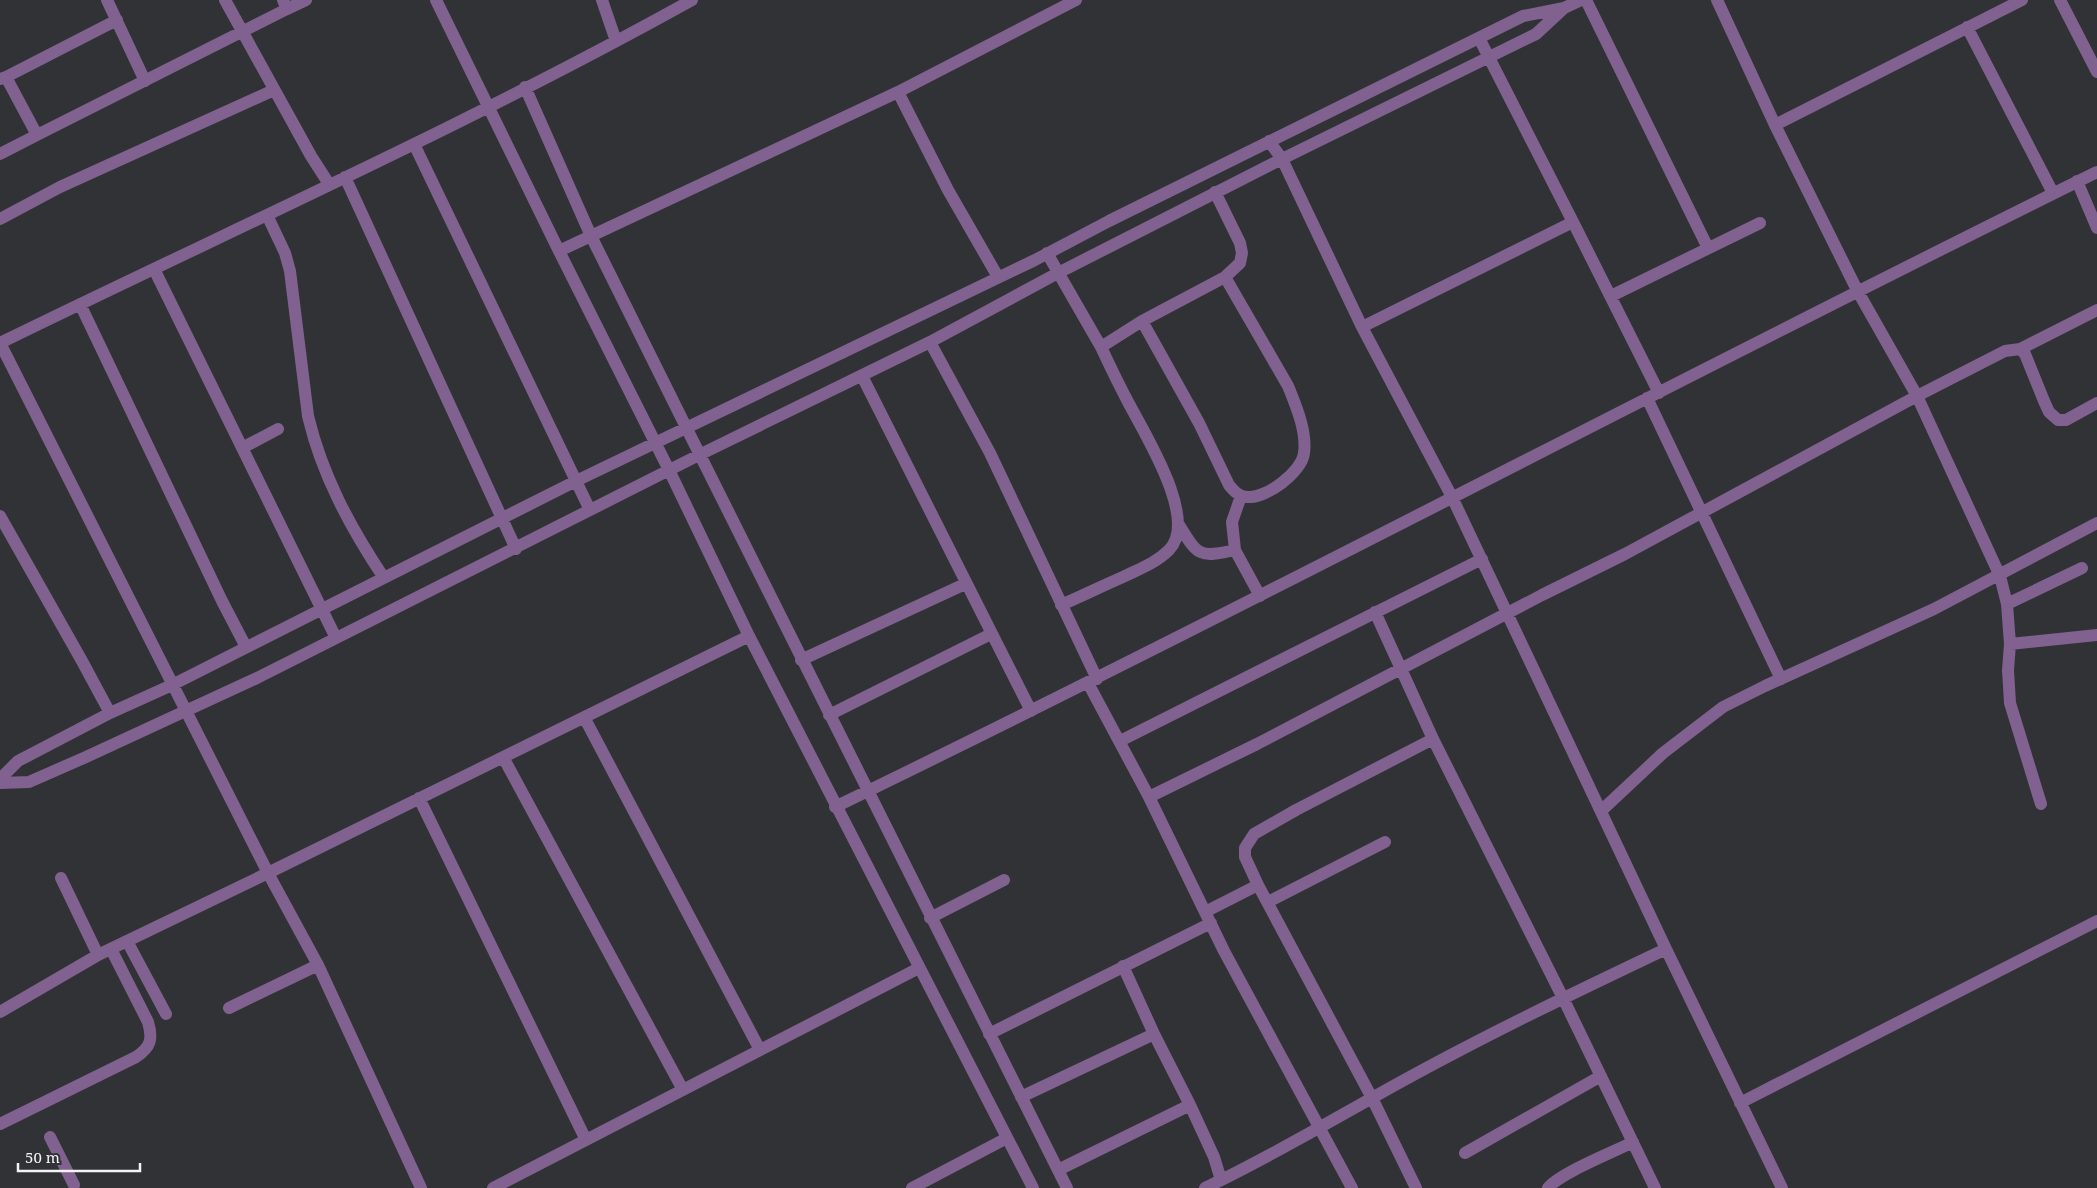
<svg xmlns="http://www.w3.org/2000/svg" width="2097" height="1188" font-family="'Noto Serif',serif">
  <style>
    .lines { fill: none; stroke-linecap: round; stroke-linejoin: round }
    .minor { stroke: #806190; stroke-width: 12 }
  </style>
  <rect width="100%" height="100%" fill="#313236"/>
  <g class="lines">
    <path class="minor" d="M107 0 145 81
      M225 0 311 156 329 184
      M283 0 287 9 306 0
      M436 0 559 251 669 470 749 636 1033 1188
      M602 0 616 41
      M1586 0 1708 248
      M2060 0 2097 72
      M1967 27 2053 193
      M6 77 117 20
      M0 79 6 77 37 135 0 154
      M525 87 591 236 687 429 1067 1188
      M1775 125 2022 0
      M37 135 287 9
      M1269 141 1282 159 1362 327 1452 497 1666 949 1782 1188
      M414 144 590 510
      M345 177 516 549
      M2077 181 2097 228
      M267 215 285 253 290 271 308 416C322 475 350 527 384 578
      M0 219 60 187 274 90
      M1573 222 1659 393
      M559 251 898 92
      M1047 253 1101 347 1142 321 1225 277 1240 263 1242 253 1240 243 1215 192
      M154 269 335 636
      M998 277 948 190 898 92 1076 0
      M1611 296 1760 223
      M80 304 222 601 246 647
      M1142 321 1199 423 1229 485C1234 491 1238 496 1247 497 1266 499 1302 472 1304 453 1307 431 1296 406 1288 386L1225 277
      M1362 327 1573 222 1479 38
      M930 342 990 453 1097 679
      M0 343 268 873 749 636
      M0 343C231 230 467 125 692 0
      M2020 349 2097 310
      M862 376 1031 711
      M1647 398 1781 679
      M242 448 278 429
      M1241 496 1232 522 1235 550 1260 596
      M0 516 82 661 110 713
      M1179 525C1198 556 1199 558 1235 550
      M2007 604 2082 568
      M1061 605C1082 596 1102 586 1123 577 1139 569 1156 563 1169 550 1200 519 1142 430 1126 398 1117 381 1109 364 1101 347
      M1375 612 1433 739 1563 998 1655 1188
      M2010 644 2097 635
      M801 660 965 584
      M1088 683 1149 797 1224 951 1352 1188
      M829 715 991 634
      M584 717 760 1050
      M1120 741 1482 559
      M503 757 683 1090
      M0 779 18 761 110 713 172 685 576 481 1035 260 1109 221 1523 16 1564 8
      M0 783 29 782 86 757 257 678 699 455 930 342 1058 273 1282 159 1536 34 1564 8 1581 0
      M1149 797 1257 744 1542 595 1625 554 1917 396 1857 290 1775 125 1717 0
      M419 798 586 1140
      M2041 804 2010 703 2008 670 2010 644 2007 604 2000 576 1917 396 2005 351 2020 349 2025 354 2044 401 2049 412 2058 420H2066L2097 403
      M835 807C1259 601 1675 380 2097 172
      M1601 811 1663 753 1723 707 1765 686 1934 609 2097 523
      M61 878 98 955
      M1258 885 1245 857V848L1254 834 1296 810 1433 739
      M1268 902 1385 842
      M1205 912 1258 885 1372 1098 1416 1188
      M930 918 1004 880
      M127 941 166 1014
      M229 1008 318 965
      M0 1012 98 955 268 873 318 965 421 1188
      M989 1034 1211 923
      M1021 1097 1154 1034 1123 966
      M1740 1103 2097 921
      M1190 1105 1214 1157 1221 1180
      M0 1124 136 1057C151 1047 153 1039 148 1022L111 949
      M50 1137 74 1185
      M1465 1153 1601 1076
      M1058 1170 1190 1105 1154 1034
      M493 1188 919 968
      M912 1188 1007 1138
      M1205 1188C1262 1161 1317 1129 1372 1098 1467 1044 1567 996 1666 949
      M1548 1188C1560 1173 1614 1152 1633 1142"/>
  </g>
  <path d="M18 1163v8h122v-8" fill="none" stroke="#f3f3f6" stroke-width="2.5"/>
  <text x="25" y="1163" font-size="15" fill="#f3f3f6" stroke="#313236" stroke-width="4" paint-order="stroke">50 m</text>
</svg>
